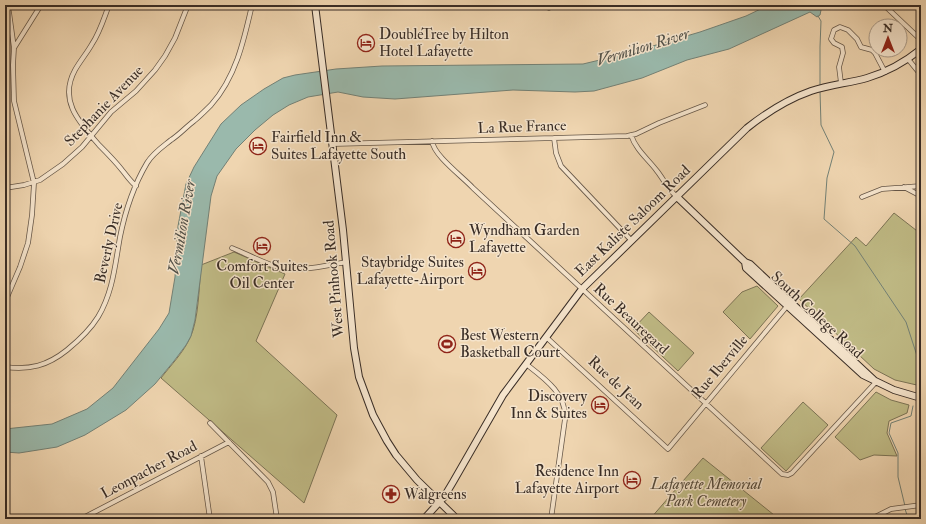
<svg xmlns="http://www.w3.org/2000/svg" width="926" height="524" font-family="'IM FELL Double Pica',serif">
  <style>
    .green { fill: #c0bb86; stroke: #7c7456 }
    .water { fill: #9ab9ac; stroke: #738176 }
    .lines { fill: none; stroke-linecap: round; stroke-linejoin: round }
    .stream { stroke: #738176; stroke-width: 1 }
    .street-casing { stroke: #665748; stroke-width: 5.5 }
    .secondary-casing { stroke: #392d26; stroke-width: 8 }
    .street { stroke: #f5e4cc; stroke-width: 4 }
    .secondary { stroke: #f5e4cc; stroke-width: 6 }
    .labels { text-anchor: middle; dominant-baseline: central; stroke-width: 3; stroke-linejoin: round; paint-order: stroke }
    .poi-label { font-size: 15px; fill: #392d26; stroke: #f5e4cc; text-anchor: start }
    .street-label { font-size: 15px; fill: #392d26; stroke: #f5e4cc }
    .park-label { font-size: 15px; font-style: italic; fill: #544939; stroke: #f5e4cc }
    .water-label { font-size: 16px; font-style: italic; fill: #515048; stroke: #f5e4cc }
  </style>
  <rect width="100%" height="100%" fill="#efd5b0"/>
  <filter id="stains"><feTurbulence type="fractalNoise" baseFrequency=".005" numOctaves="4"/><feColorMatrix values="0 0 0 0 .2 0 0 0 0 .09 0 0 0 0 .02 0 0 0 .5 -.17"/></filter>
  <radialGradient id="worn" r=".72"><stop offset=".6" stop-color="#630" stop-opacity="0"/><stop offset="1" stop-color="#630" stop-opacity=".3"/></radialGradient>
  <path class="green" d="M894 213 921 234V386L895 380 874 369 799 299 856 237 866 246Z
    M234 252 285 274 256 341 337 415 304 503 161 378C171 365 183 353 190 338 199 319 199 286 201 265Z
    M757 286 778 306 750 339 723 312 742 292Z
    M649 312 694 353 678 371 633 329Z
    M876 392 891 400 909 405 907 413 889 421 887 433 897 456 874 455 860 460 835 437Z
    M803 402 828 425 786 471 761 448Z
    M703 458 779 519H650Z"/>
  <path class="water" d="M769 5H822L820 15 817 17 810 12 729 49 687 60 642 78 594 91 575 92 513 90 395 99 363 97 338 92 308 97 289 105 273 115 255 130 236 149 217 176 211 196 195 320 191 336 186 345 174 361 155 384 126 410 85 435 57 447 19 453 5 452V429L52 424 87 409 113 388 159 329 169 313 175 277 178 226 186 184 194 167 221 124 241 105 264 89 283 78 295 75 336 69 382 66 583 64 629 53 700 32 746 16Z"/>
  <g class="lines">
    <path class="stream" d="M818 16 821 21 820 47V86
      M820 91 821 125 834 152 827 178 824 219 855 246 906 322 921 368
      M918 387 921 373
      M905 506 898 477V453L889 433 891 423 911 416 913 406
      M905 509 907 515 910 519"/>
    <g class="street-casing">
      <path id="street" d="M109 5C104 18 100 32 92 44 87 53 80 61 75 70 58 101 80 123 99 145 107 153 115 161 122 170 127 176 130 181 136 186
        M548 5 549 8
        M884 5 921 40
        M14 48 41 5
        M908 59 921 75
        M841 83 839 67 843 53 842 47 834 43 831 39 834 30 840 27 848 30 857 39 861 47 872 50 875 53 885 72
        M631 135C636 150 648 159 657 171 664 180 668 189 676 196
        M554 138 556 153 561 166 631 240
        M432 141C434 156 462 176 473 188L782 474 788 475 792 473 876 382
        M333 144 627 136 636 134 659 123 705 105
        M904 187 921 196
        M5 188 24 185 40 180 63 164 82 147 111 112 136 91 155 70 165 56 175 38 188 5
        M862 197 882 189 921 186
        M232 248C247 254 265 264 281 268 300 272 327 265 347 262
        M5 302 20 267 28 243 32 215 34 183 14 101 13 65 14 48 8 5
        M546 337 668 449 788 305
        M526 364C544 378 567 394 565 419L551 519
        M5 367C30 370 47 366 67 350 78 341 90 330 98 317 113 292 115 265 120 237 125 212 134 185 147 163 153 153 161 148 171 140 179 135 186 127 194 121 200 116 206 110 211 105 236 77 244 40 252 5
        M210 423 268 482 273 492 277 519
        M201 456 210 519
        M81 519 229 442
        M871 519 891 509 921 505"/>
    </g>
    <g class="secondary-casing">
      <path id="secondary" d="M315 5 343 230 354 348 359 377 373 415 387 441 396 455 417 480 457 519
        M676 196 745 262 750 264 876 382
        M745 262 746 268 863 375 894 390 921 398
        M424 519 444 497 453 482 503 395 582 289 747 128C766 113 788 99 811 91 829 85 849 83 867 78 887 72 905 62 921 49"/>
    </g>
    <use href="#street" class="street"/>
    <use href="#secondary" class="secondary"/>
  </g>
  <defs>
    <g id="hotel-ring" transform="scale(0.9)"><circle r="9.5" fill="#f5e4cc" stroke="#8f2418" stroke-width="1.5"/><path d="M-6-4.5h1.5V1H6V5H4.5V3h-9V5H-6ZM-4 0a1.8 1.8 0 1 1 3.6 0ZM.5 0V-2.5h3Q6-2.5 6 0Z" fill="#8f2418"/></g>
    <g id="stadium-ring" transform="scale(0.9)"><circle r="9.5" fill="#f5e4cc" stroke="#8f2418" stroke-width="1.5"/><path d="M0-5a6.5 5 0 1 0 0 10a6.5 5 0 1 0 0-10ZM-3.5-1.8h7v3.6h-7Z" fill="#8f2418"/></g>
    <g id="pharmacy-ring" transform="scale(0.9)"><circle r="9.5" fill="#f5e4cc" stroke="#8f2418" stroke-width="1.5"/><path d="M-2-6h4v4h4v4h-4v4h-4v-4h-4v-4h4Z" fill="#8f2418"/></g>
  </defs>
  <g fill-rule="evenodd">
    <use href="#hotel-ring" x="366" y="43"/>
    <use href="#hotel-ring" x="258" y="146"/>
    <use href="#hotel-ring" x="456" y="239"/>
    <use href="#hotel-ring" x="262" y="246"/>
    <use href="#hotel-ring" x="477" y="271"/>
    <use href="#stadium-ring" x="447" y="344"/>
    <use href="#hotel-ring" x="600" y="405"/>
    <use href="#hotel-ring" x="632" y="480"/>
    <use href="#pharmacy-ring" x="391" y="494"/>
  </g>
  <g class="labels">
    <g class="poi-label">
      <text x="379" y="34">DoubleTree by Hilton<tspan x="379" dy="17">Hotel Lafayette</tspan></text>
      <text x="271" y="137">Fairfield Inn &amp;<tspan x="271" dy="17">Suites Lafayette South</tspan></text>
      <text x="469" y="230">Wyndham Garden<tspan x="469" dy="17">Lafayette</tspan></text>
      <text x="464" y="262" text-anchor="end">Staybridge Suites<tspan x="464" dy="17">Lafayette-Airport</tspan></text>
      <text x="262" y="266" text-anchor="middle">Comfort Suites<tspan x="262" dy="17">Oil Center</tspan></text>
      <text x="460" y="335">Best Western<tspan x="460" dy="17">Basketball Court</tspan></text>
      <text x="587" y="396" text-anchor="end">Discovery<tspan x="587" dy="17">Inn &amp; Suites</tspan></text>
      <text x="619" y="471" text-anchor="end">Residence Inn<tspan x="619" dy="17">Lafayette Airport</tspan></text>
      <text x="404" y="494">Walgreens</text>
    </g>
    <g class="street-label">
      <text transform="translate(104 106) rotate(-46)">Stephanie Avenue</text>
      <text transform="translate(522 127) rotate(-2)">La Rue France</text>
      <text transform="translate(633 221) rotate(-44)">East Kaliste Saloom Road</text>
      <text transform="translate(109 243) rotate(-77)">Beverly Drive</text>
      <text transform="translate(334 279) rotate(-95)">West Pinhook Road</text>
      <text transform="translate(817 315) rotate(43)">South College Road</text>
      <text transform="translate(631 319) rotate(43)">Rue Beauregard</text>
      <text transform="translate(720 367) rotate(-50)">Rue Iberville</text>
      <text transform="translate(616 383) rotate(43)">Rue de Jean</text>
      <text transform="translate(149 470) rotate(-28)">Leonpacher Road</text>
    </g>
    <g class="park-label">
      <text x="706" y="484">Lafayette Memorial<tspan x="706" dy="17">Park Cemetery</tspan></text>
    </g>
    <g class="water-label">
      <text transform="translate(643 47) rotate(-17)">Vermilion River</text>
      <text transform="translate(182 227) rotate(-80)">Vermilion River</text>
    </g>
  </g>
  <rect width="926" height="524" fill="none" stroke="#efd5b0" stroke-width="20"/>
  <rect x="6" y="6" width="914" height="512" fill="none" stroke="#392d26" stroke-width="2"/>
  <rect x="10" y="10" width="906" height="504" fill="none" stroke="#392d26"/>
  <g transform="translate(888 38)"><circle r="19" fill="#f5e4cc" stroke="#aa9b8a"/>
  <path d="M0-3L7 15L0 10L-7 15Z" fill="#8f2418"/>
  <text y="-6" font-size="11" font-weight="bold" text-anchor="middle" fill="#392d26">N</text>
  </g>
  <rect width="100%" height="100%" filter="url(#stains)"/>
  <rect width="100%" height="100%" fill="url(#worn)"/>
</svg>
